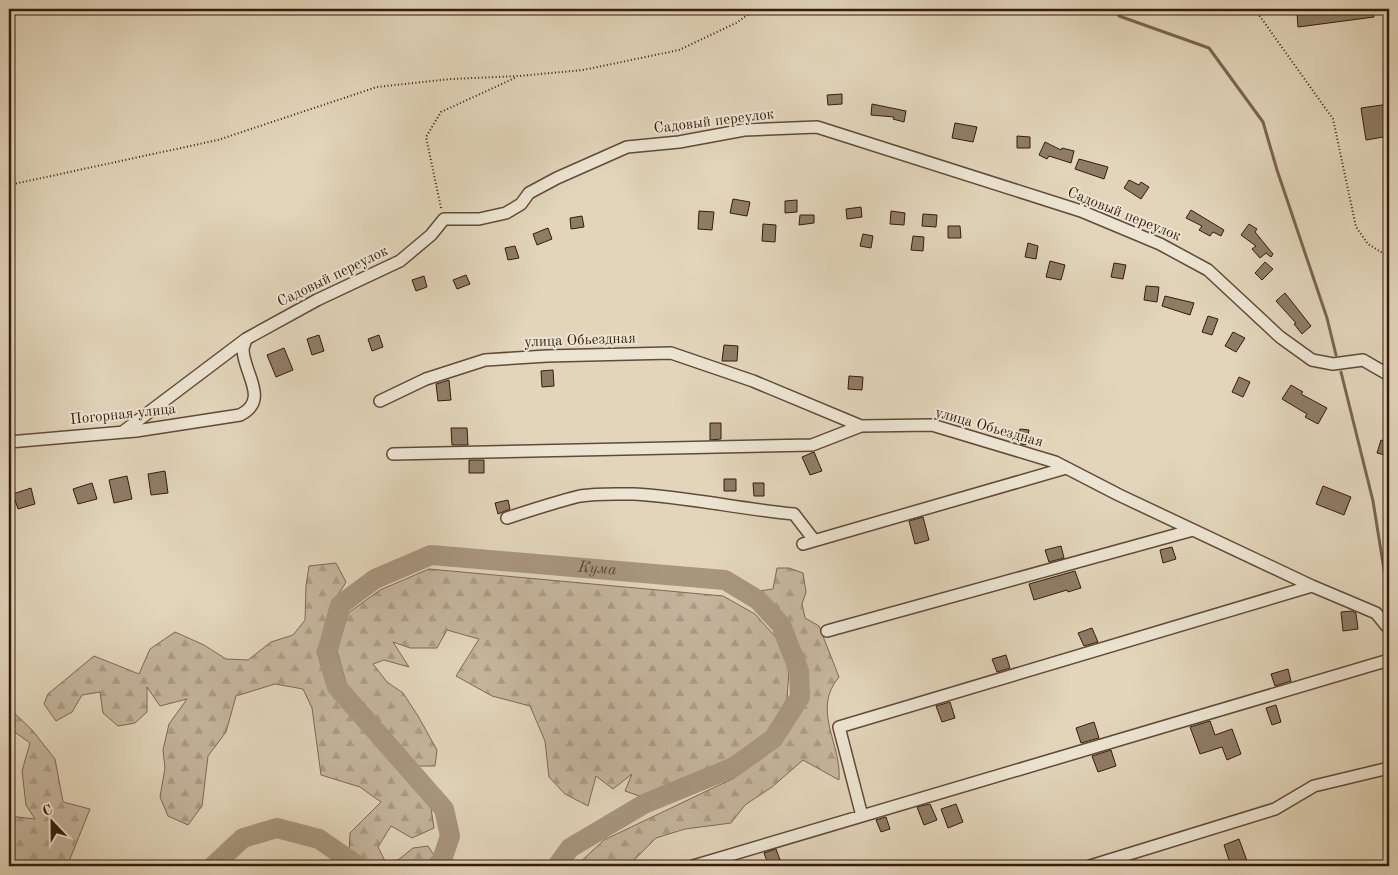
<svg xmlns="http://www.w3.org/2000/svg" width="1398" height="875" font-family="'Old Standard TT',serif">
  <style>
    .forest { fill: url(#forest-firs); stroke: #7e6855 }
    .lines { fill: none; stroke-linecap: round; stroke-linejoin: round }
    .stream { stroke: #7a6551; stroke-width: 3 }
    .river { stroke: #a8967f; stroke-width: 20 }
    .building { fill: #8f7c67; stroke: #361b0d }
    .minor-casing { stroke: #614a38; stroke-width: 14 }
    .path { stroke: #361b0d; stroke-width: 2; stroke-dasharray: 1 2.5; stroke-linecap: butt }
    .minor { stroke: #ece4d2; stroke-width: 11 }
    .labels { text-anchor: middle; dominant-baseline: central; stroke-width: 4; stroke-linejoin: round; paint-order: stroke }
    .street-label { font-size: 15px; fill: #361b0d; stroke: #ece4d2 }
    .water-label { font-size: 16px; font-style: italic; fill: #5e4635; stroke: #ece4d2 }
  </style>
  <defs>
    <pattern id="forest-firs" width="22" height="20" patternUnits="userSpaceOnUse" patternTransform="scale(1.25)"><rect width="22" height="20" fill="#c5b59d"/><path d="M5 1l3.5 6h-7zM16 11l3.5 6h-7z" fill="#aa9b86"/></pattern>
  </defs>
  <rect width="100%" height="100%" fill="#e2d5ba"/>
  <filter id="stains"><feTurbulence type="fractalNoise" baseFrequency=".004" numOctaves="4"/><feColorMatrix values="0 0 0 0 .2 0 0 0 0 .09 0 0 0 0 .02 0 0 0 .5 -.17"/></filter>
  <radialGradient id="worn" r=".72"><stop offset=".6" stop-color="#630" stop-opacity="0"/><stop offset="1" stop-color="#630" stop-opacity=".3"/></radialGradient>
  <path class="forest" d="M336 563 346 582 333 603 317 652 328 689 431 808 434 828 412 838 391 826 378 847 385 861 398 860 413 848 428 846 434 855 425 866H368L349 853 350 833 381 802 360 787 321 775 312 708 303 689 275 684 236 696 226 732 208 756 202 806 188 825 168 816 160 797 165 768 163 750 169 724 187 699 160 706 147 687V712L135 723 118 726 103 713 100 692 82 695 72 712 56 721 44 704 48 694 94 656 139 674 150 649 175 632 204 645 226 659 248 660 271 642 293 635 305 620 306 586 309 566Z
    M777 568H789L803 573 806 592 802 604 805 618 819 626 839 677C811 710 842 744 839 780L803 760 772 787 745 805 731 823 685 829 656 838 628 866H576L604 840 734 778 777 742 805 697V670L785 619 771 601 759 591 773 589Z
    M429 569 723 596 755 614 780 642 789 670 787 699 769 730 731 758 645 798 625 791 632 774 613 789 596 776 588 806 565 794 549 777 545 741 530 706 492 696 456 676 479 639 447 630 437 648H410L393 642 409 667 384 660 373 664 387 682 403 693 418 716 437 750 435 766H418L374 715 347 686 337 651 348 613 380 590Z
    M9 708 32 730 55 759 63 802 90 809 70 859 64 866H9V816L35 819 26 805 22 771 30 743 9 728Z"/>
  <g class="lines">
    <path class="stream" d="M1114 9 1119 16 1209 48 1263 122 1277 170 1327 318 1336 355
      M1341 372 1373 501 1389 601"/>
    <g class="river">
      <path d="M213 866 243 838 277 828 319 839 358 866"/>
      <path id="s1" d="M437 866 441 863 450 836 444 809 337 687 327 652 340 605 375 579 431 555 725 580 758 600 781 625 799 671 800 697 773 739 734 767 644 804 570 848 557 866"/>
    </g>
  </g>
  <path class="building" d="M1319 9H1373L1374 17 1298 27 1297 12Z
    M842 94V104L828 105 827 95Z
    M872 104 906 111 904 122 893 119 894 117 871 115Z
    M1389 104V136L1366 140 1361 108Z
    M955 123 977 127 973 142 952 138Z
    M1017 136 1030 137V148H1017Z
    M1045 142 1061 150 1062 148 1074 151 1071 163 1049 156 1047 159 1039 155Z
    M1079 159 1108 167 1104 179 1075 169Z
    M1129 180 1139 185 1141 182 1149 187 1141 199 1124 188Z
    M733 199 750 202 747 216 730 213Z
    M797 200V212L785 213V201Z
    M861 207 862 217 847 219 846 209Z
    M1191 210 1224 230 1221 236 1213 232 1210 236 1199 230 1202 226 1186 218Z
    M699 211 714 212 712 230 698 229Z
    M891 211 905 213 904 225 890 224Z
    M923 214 937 215 936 227 922 226Z
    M800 215H814V223L799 225Z
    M582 216 584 227 571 229 570 218Z
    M763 224 776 225 775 242 762 241Z
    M1249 224 1257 229 1255 232 1273 254 1271 257 1266 253 1260 258 1252 249 1256 246 1241 235Z
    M948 226H960L961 238H948Z
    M548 228 552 239 537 245 533 234Z
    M863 234 873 236 871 248 860 246Z
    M913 236 924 237 923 251 911 250Z
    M1028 243 1038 246 1036 259 1025 257Z
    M515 246 519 258 508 260 505 248Z
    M1050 261 1065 265 1061 280 1046 277Z
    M1265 262 1273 269 1262 280 1255 273Z
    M1114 263 1126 265 1123 279 1111 277Z
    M466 275 470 284 457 289 453 280Z
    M424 276 427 287 416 291 412 280Z
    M1146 286 1159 287 1157 302 1144 300Z
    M1285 293 1311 326 1302 334 1294 324 1296 323 1276 301Z
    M1165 296 1194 303 1190 315 1162 306Z
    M1208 316 1218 319 1212 335 1202 332Z
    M1233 332 1245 338 1236 352 1225 346Z
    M319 335 324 351 312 355 307 339Z
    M379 335 383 347 372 351 368 339Z
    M724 345 738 346 737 361H722Z
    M284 348 293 370 276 377 267 355Z
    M553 370 554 386 542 387 541 371Z
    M849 376 863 377 862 390 848 389Z
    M1239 377 1250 382 1243 397 1232 392Z
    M449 380 451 400 438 401 436 384Z
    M1291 385 1303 392 1301 394 1327 408 1318 424 1305 417 1307 414 1282 399Z
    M710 423H721V439L710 440Z
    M451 428H467L468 445H452Z
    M1020 429 1029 430 1026 445 1017 443Z
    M1381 440 1389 443V456L1377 453Z
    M814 452 822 471 810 475 802 457Z
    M469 460H484V473H469Z
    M165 471 168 493 151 495 148 474Z
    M127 476 132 499 114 503 109 480Z
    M724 479H736V491H724Z
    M92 483 97 499 78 504 73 489Z
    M753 483H764V496H754Z
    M1323 486 1351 497 1344 515 1316 504Z
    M31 488 35 504 18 509 13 494Z
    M508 500 510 509 498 514 495 503Z
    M923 517 929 540 915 544 909 521Z
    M1061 546 1064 558 1049 562 1045 550Z
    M1172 547 1176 559 1163 563 1160 550Z
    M1075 571 1081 588 1068 592 1067 590 1034 600 1029 584Z
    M1352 611 1356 613 1358 629 1343 631 1341 612Z
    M1092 628 1098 642 1084 646 1078 633Z
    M1006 655 1010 668 997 672 992 659Z
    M1288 669 1291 681 1275 686 1271 674Z
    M950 702 955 718 942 722 936 706Z
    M1276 705 1281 722 1272 725 1266 708Z
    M1210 721 1215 735 1232 729 1241 754 1227 760 1222 747 1200 754 1190 727Z
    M1094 722 1099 738 1081 743 1076 728Z
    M1111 750 1116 766 1098 772 1092 756Z
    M930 804 937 820 924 825 917 807Z
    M956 804 963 822 948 828 941 809Z
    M886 817 890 829 881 832 876 820Z
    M1239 839 1247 861 1231 866 1224 845Z
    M776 849 780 860 768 864 764 853Z"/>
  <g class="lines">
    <g class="minor-casing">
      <path id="minor" d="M380 401 426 379 485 360 547 356 671 353 753 381 861 426 932 425 1055 462 1119 495 1312 586 1376 613 1389 629
        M124 431 246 339 317 300 400 261 431 235 444 219H479L506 213 521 204 529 193 557 178 627 147 679 142 744 130 817 127 1081 211 1160 244 1208 270 1280 337 1312 360 1333 364 1363 360 1389 375
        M9 442 136 431 240 415C270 400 244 374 243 350 243 347 245 343 246 339
        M393 454 812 445 861 426
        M507 518C531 510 556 502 580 496 598 493 616 494 634 494 688 497 740 509 794 514L814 540
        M803 544 1066 468
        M827 631 1193 530
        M862 816 839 727 1312 586
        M693 866 1389 660
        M1090 866 1275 809 1314 786 1389 768"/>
    </g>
    <path class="path" d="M1260 9 1259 15 1333 119 1356 227 1368 244 1389 257
      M9 185 218 140 377 87 451 79 519 76 583 70 679 50 736 23 756 9
      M441 208 426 137 441 112 517 77"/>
    <use href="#minor" class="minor"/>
  </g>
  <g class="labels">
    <g class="street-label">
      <text transform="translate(714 122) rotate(-7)">Садовый переулок</text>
      <text transform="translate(1124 215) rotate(22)">Садовый переулок</text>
      <text transform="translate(333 277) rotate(-26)">Садовый переулок</text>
      <text transform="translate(580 341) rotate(-2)">улица Обьездная</text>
      <text transform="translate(123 415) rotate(-6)">Погорная улица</text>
      <text transform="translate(989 428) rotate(16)">улица Обьездная</text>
    </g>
    <g class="water-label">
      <text stroke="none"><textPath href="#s1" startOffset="580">Кума</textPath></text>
    </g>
  </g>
  <rect width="1398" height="875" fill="none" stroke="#e2d5ba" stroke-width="30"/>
  <rect x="10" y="10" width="1378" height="855" fill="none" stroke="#361b0d" stroke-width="2.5"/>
  <rect x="15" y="15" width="1368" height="845" fill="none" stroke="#361b0d"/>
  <g transform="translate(52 822) rotate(338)" stroke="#ece4d2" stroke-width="4" paint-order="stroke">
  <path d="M0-4L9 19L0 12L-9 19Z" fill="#361b0d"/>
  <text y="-8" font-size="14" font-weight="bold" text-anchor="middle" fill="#361b0d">С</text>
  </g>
  <rect width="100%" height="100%" filter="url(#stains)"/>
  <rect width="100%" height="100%" fill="url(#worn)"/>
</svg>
